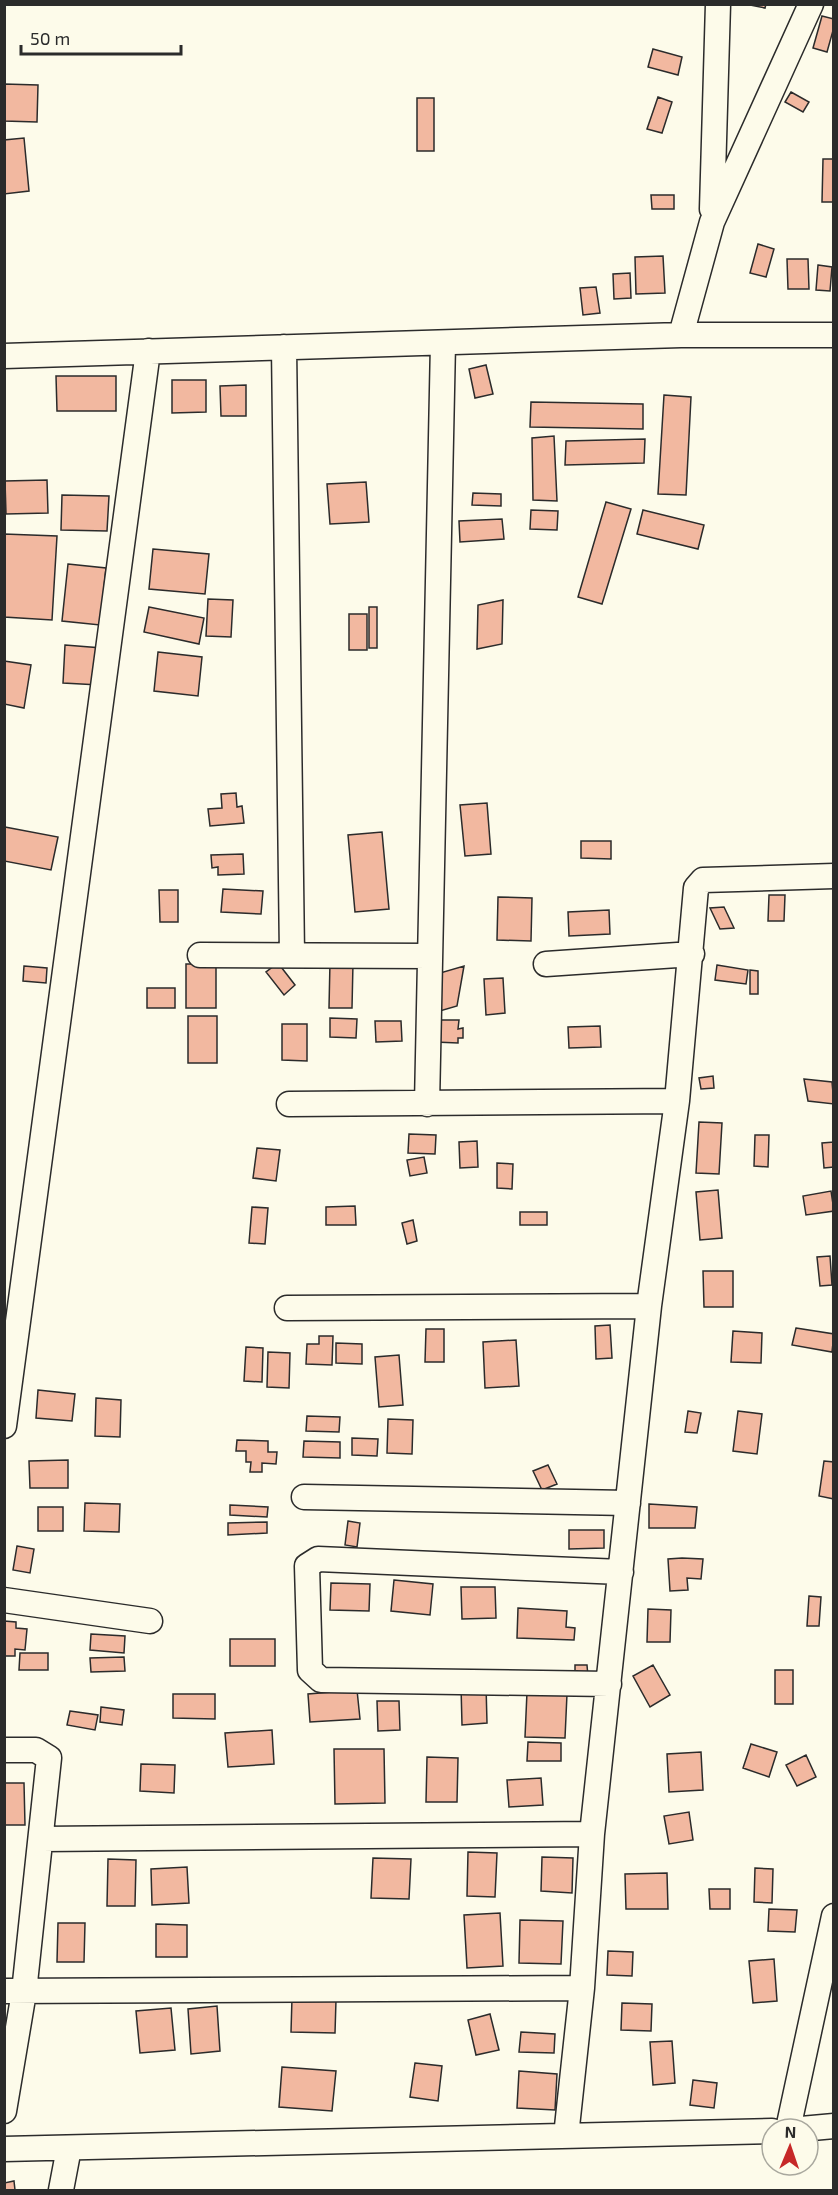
<svg xmlns="http://www.w3.org/2000/svg" width="838" height="2195" font-family="'Exo 2',sans-serif">
  <style>
    .building { fill: #f2b8a0; stroke: #2b2b2b; stroke-width: 1.5 }
    .lines { fill: none; stroke-linecap: round; stroke-linejoin: round }
    .minor-casing { stroke: #2b2b2b; stroke-width: 27 }
    .minor { stroke: #fdfbea; stroke-width: 24 }
  </style>
  <rect width="100%" height="100%" fill="#fdfbea"/>
  <path class="building" d="M745 4H766L765 8Z
    M822 16 834 19V27L827 52 813 48Z
    M653 49 682 57 678 75 648 67Z
    M4 84 38 85 37 122 4 121Z
    M791 92 809 102 803 112 785 102Z
    M658 97 672 102 662 133 647 129Z
    M417 98H434V151H417Z
    M24 138 29 191 4 194V140Z
    M823 159H834V202H822Z
    M651 195H674V209H652Z
    M758 244 774 249 766 277 750 273Z
    M663 256 665 293 636 294 635 257Z
    M787 259H808L809 289H788Z
    M818 265 832 267 830 291 816 290Z
    M630 273 631 298 614 299 613 274Z
    M596 287 600 313 583 315 580 288Z
    M486 365 493 394 475 398 469 369Z
    M56 376H116V411H57Z
    M172 380H206V412L172 413Z
    M246 385V416H221L220 386Z
    M664 395 691 397 686 495 658 494Z
    M531 402 643 404V429L530 427Z
    M554 436 557 501 533 500 532 438Z
    M645 439 644 463 565 465 566 441Z
    M47 480 48 513 6 514 5 481Z
    M366 482 369 522 330 524 327 484Z
    M473 493 501 494V506L472 505Z
    M62 495 109 496 107 531 61 530Z
    M606 502 631 509 602 604 578 597Z
    M531 510 558 511 557 530 530 529Z
    M643 510 704 525 698 549 637 534Z
    M502 519 504 539 460 542 459 521Z
    M4 534 57 536 52 620 4 617Z
    M153 549 209 554 205 594 149 589Z
    M68 564 106 568 100 625 62 621Z
    M208 599 233 600 231 637 206 636Z
    M503 600 502 644 477 649 478 605Z
    M149 607 204 618 199 644 144 632Z
    M369 607H377V648H369Z
    M349 614H367V650H349Z
    M65 645 102 648 99 685 63 683Z
    M158 652 202 657 198 696 154 691Z
    M4 661 31 665 24 708 4 704Z
    M236 793 237 807 242 806 244 823 210 826 208 809 222 808 221 794Z
    M487 803 491 854 465 856 460 805Z
    M5 827 58 837 51 870 4 861Z
    M382 832 389 909 355 912 348 835Z
    M581 841H611V859L581 858Z
    M243 854 244 874 218 875V867L212 868 211 855Z
    M223 889 263 891 261 914 221 912Z
    M159 890H178V922H160Z
    M769 895H785L784 921H768Z
    M498 897 532 898 531 941 497 940Z
    M724 907 734 928 720 929 710 908Z
    M609 910 610 934 569 936 568 912Z
    M330 962 353 963 352 1008H329Z
    M278 963 295 985 284 995 266 972Z
    M186 964H216V1008H186Z
    M717 965 748 970 746 984 715 980Z
    M24 966 47 968 46 983 23 981Z
    M464 966 457 1006 433 1013 440 973Z
    M750 970 758 971V994H750Z
    M503 978 505 1013 486 1015 484 979Z
    M147 988H175V1008H147Z
    M188 1016H217V1063H188Z
    M330 1018 357 1019 356 1038 330 1037Z
    M436 1020H459L458 1029 463 1028V1038H458V1043L435 1042Z
    M375 1021H401L402 1041 376 1042Z
    M282 1024H307V1061L282 1060Z
    M600 1026 601 1047 569 1048 568 1027Z
    M713 1076 714 1088 701 1089 699 1078Z
    M804 1079 832 1082 834 1104 808 1101Z
    M699 1122 722 1123 719 1174 696 1173Z
    M409 1134 436 1135 435 1154 408 1153Z
    M755 1135H769L768 1167 754 1166Z
    M477 1141 478 1167 460 1168 459 1142Z
    M834 1142V1167L824 1168 822 1143Z
    M257 1148 280 1150 276 1181 253 1178Z
    M424 1157 427 1173 410 1176 407 1160Z
    M497 1163 513 1164 512 1189 497 1188Z
    M718 1190 722 1238 700 1240 696 1192Z
    M831 1191 834 1211 806 1215 803 1196Z
    M355 1206 356 1225H326V1207Z
    M252 1207 268 1208 265 1244 249 1243Z
    M520 1212H547V1225H520Z
    M413 1220 417 1241 407 1244 402 1223Z
    M830 1256 832 1285 820 1286 817 1257Z
    M703 1271H733V1307H704Z
    M610 1325 612 1358 596 1359 595 1326Z
    M796 1328 834 1334 832 1352 792 1345Z
    M426 1329H444V1362H425Z
    M733 1331 762 1333 761 1363 731 1362Z
    M319 1336H333L332 1365 306 1364 307 1344H319Z
    M516 1340 519 1386 485 1388 483 1342Z
    M336 1343 362 1344V1364L336 1363Z
    M246 1347 263 1348 262 1382 244 1381Z
    M268 1352 290 1353 289 1388 267 1387Z
    M399 1355 403 1405 379 1407 375 1357Z
    M38 1390 75 1394 72 1421 36 1418Z
    M96 1398 121 1400 120 1437 95 1436Z
    M688 1411 701 1413 697 1433 685 1432Z
    M738 1411 762 1414 757 1454 733 1451Z
    M307 1416 340 1417 339 1432 306 1431Z
    M388 1419 413 1420 412 1454 387 1453Z
    M352 1438 378 1439 377 1456 352 1455Z
    M237 1440 268 1441V1452H277L276 1464 262 1463V1472H250L251 1462H246V1451H236Z
    M304 1441 340 1442V1458L303 1457Z
    M68 1460V1488H30L29 1461Z
    M824 1461 834 1462V1499L819 1496Z
    M548 1465 557 1484 542 1490 533 1471Z
    M85 1503 120 1504 119 1532 84 1531Z
    M649 1504 697 1507 695 1528H649Z
    M230 1505 268 1507 267 1517 230 1515Z
    M38 1507H63V1531H38Z
    M348 1521 360 1523 357 1547 345 1545Z
    M267 1522V1533L228 1535V1523Z
    M569 1530H604V1548L569 1549Z
    M17 1546 34 1549 30 1573 13 1570Z
    M682 1558 703 1559 701 1579 687 1578 688 1590 670 1591 668 1559Z
    M394 1580 433 1584 430 1615 391 1611Z
    M331 1583 370 1584 369 1611 330 1610Z
    M461 1587H495L496 1618 462 1619Z
    M809 1596 821 1597 819 1626H807Z
    M518 1608 567 1611 566 1627 575 1628 574 1640 517 1638Z
    M648 1609 671 1610 670 1642H647Z
    M4 1621 16 1622V1628L27 1629 25 1650 15 1649V1656H4Z
    M91 1634 125 1636 124 1653 90 1650Z
    M230 1639H275V1666H230Z
    M20 1653H48V1670H19Z
    M124 1657 125 1671 91 1672 90 1658Z
    M575 1665H587L588 1677H575Z
    M653 1665 670 1695 650 1707 633 1676Z
    M775 1670H793V1704H775Z
    M486 1685 487 1723 462 1725 461 1686Z
    M357 1690 360 1719 310 1722 308 1694Z
    M527 1692 567 1694 565 1738 525 1737Z
    M173 1694H215V1719L173 1718Z
    M377 1701H399L400 1730 378 1731Z
    M101 1707 124 1710 122 1725 100 1722Z
    M70 1711 98 1715 95 1730 67 1725Z
    M272 1730 274 1764 228 1767 225 1733Z
    M528 1742 561 1743V1761H527Z
    M751 1744 777 1752 769 1777 743 1768Z
    M334 1749H384L385 1803 335 1804Z
    M701 1752 703 1790 669 1792 667 1754Z
    M806 1755 816 1777 797 1786 786 1765Z
    M427 1757 458 1758 457 1802H426Z
    M141 1764 175 1765 174 1793 140 1791Z
    M541 1778 543 1805 509 1807 507 1780Z
    M4 1783H24L25 1825H4Z
    M689 1812 693 1840 669 1844 664 1816Z
    M468 1852 497 1853 495 1897 467 1896Z
    M542 1857 573 1858 572 1893 541 1891Z
    M373 1858 411 1859 409 1899 371 1898Z
    M108 1859 136 1860 135 1906H107Z
    M187 1867 189 1903 152 1905 151 1869Z
    M755 1868 773 1869 772 1903 754 1902Z
    M667 1873 668 1909H626L625 1874Z
    M709 1889H730V1909H710Z
    M769 1909 797 1910 795 1932 768 1931Z
    M500 1913 503 1966 467 1968 464 1915Z
    M520 1920 563 1921 561 1964 519 1963Z
    M58 1923H85L84 1962H57Z
    M156 1924 187 1925V1957H156Z
    M608 1951 633 1952 632 1976 607 1975Z
    M774 1959 777 2001 753 2003 749 1961Z
    M292 1998 336 2000 335 2033 291 2032Z
    M622 2003 652 2004 651 2031 621 2030Z
    M217 2006 220 2051 191 2054 188 2009Z
    M171 2008 175 2050 140 2053 136 2011Z
    M490 2014 499 2050 476 2055 468 2020Z
    M521 2032 555 2034 554 2053 519 2052Z
    M672 2041 675 2083 653 2085 650 2042Z
    M415 2063 442 2066 438 2101 410 2097Z
    M282 2067 336 2071 332 2111 279 2107Z
    M519 2071 557 2074 555 2110 517 2108Z
    M693 2080 717 2083 714 2108 690 2105Z
    M14 2181 15 2190H4V2183Z"/>
  <g class="lines">
    <g class="minor-casing">
      <path id="minor" d="M712 209 718 4
        M681 335 712 222 811 4
        M284 347 292 955
        M4 356 681 335H834
        M200 955 430 956
        M546 964 692 954
        M289 1104 677 1101
        M427 1104 443 343
        M287 1308 649 1306
        M4 1426 148 351
        M304 1497 628 1503
        M4 1600 150 1621
        M609 1684 321 1680 310 1670 307 1566 318 1559 621 1572
        M4 1750H36L49 1758 24 1992 4 2111
        M42 1839 592 1834
        M4 1991 582 1988
        M788 2129 834 1916
        M801 2129 834 2126
        M566 2136 582 1988 592 1834 649 1306 677 1101 696 888 703 880 834 876
        M4 2149 772 2131
        M61 2190 69 2148"/>
    </g>
    <use href="#minor" class="minor"/>
  </g>
  <rect width="838" height="2195" fill="none" stroke="#2b2b2b" stroke-width="12"/>
  <g transform="translate(790 2147) rotate(2)"><circle r="28" fill="#fdfbea" stroke="#a9a89e" stroke-width="1.5"/>
  <path d="M0-4.5L10 22L0 15L-10 22Z" fill="#c62828"/>
  <text y="-9" font-size="16" font-weight="bold" text-anchor="middle" fill="#2b2b2b">N</text>
  </g>
  <path d="M21 45v9h160v-9" fill="none" stroke="#2b2b2b" stroke-width="3"/>
  <text x="30" y="45" font-size="18" fill="#2b2b2b" stroke="#fdfbea" stroke-width="4.5" paint-order="stroke">50 m</text>
</svg>
